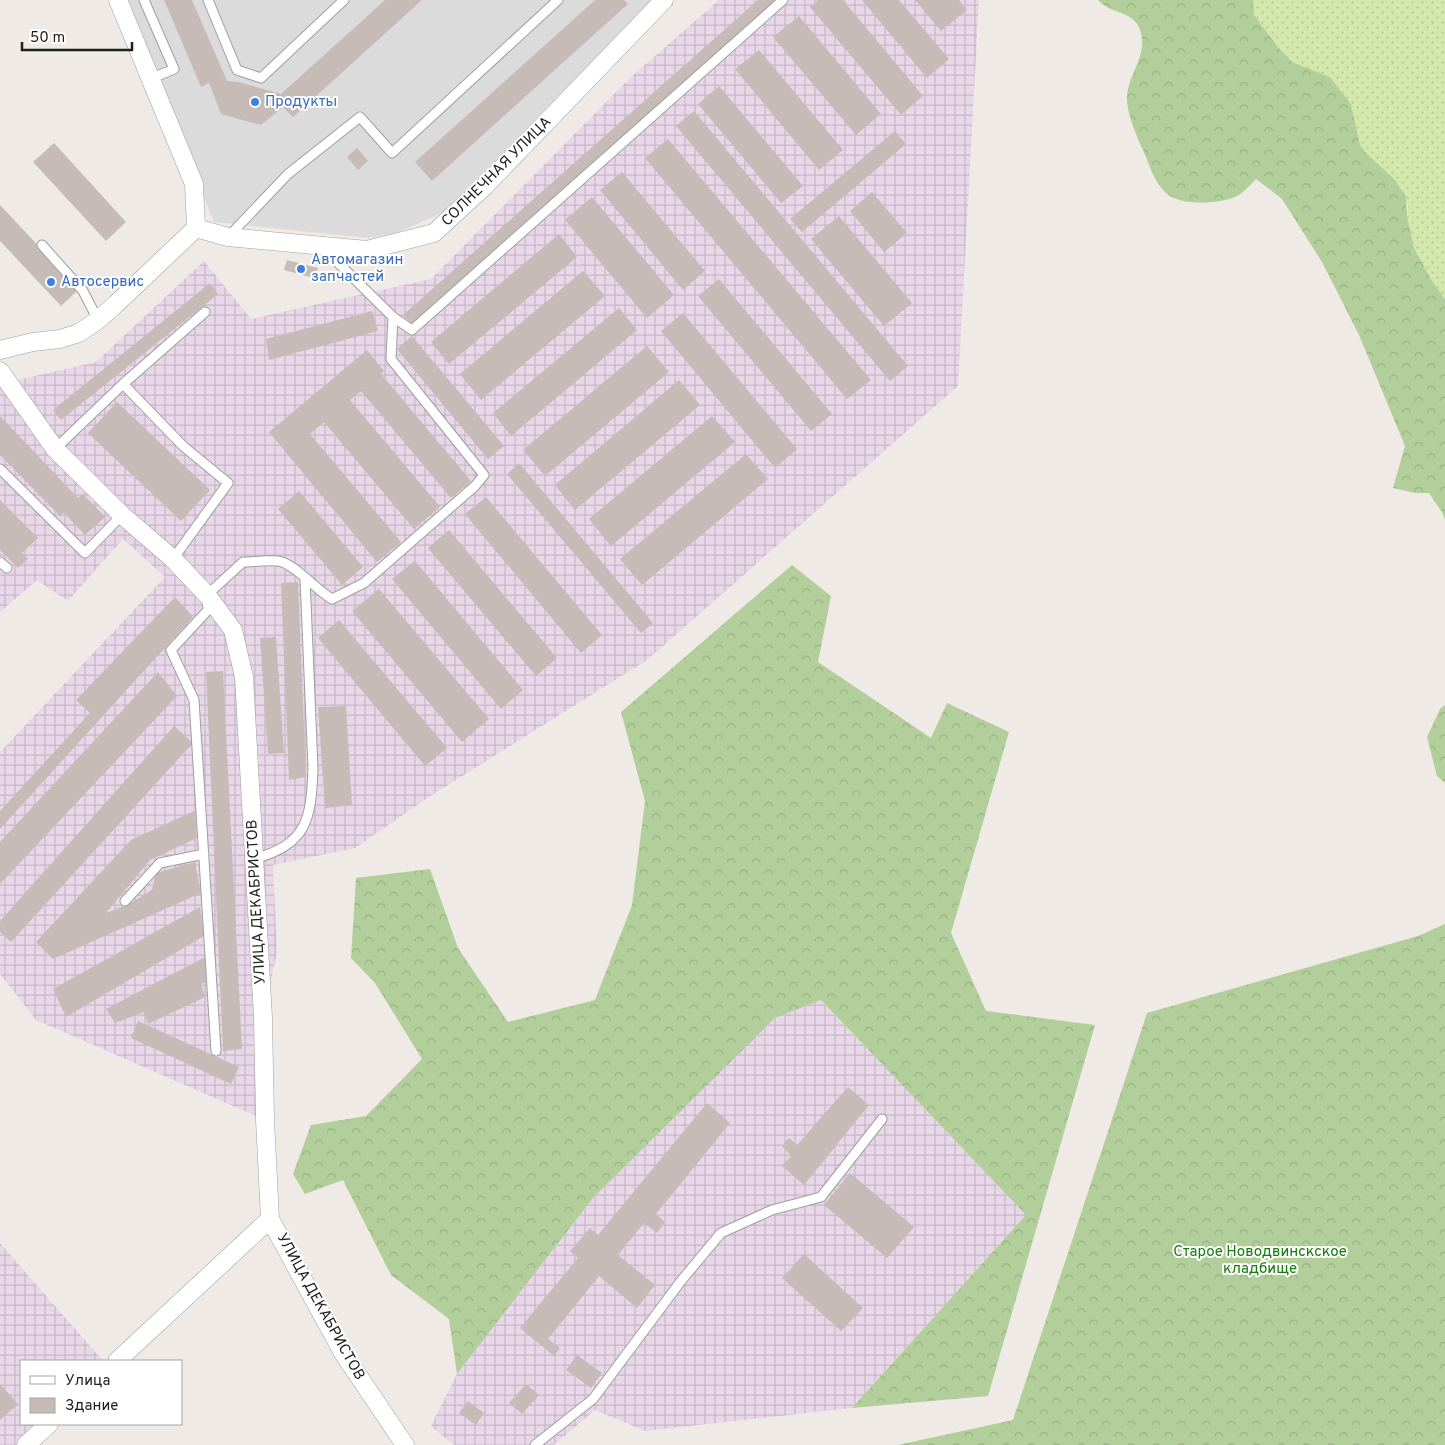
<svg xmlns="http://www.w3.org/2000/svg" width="1445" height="1445" font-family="Overpass,sans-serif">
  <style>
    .residential { fill: #dcdbdc }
    .industrial { fill: url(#industrial-grid) }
    .grass { fill: url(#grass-dots) }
    .forest { fill: url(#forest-crowns) }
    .building { fill: #c7bbb8 }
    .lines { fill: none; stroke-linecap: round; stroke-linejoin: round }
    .service-casing { stroke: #9f9f9f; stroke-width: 11 }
    .minor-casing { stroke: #9f9f9f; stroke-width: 19 }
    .service { stroke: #fff; stroke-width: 9 }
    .minor { stroke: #fff; stroke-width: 18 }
    .shop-dot { fill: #3f7fe0; stroke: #fff; stroke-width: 2 }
    .labels { text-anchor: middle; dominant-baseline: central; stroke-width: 4; stroke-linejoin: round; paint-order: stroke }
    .shop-label { font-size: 15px; fill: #366cbe; stroke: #fff; text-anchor: start }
    .street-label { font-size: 15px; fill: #1e1e1e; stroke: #fff }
    .park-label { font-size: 15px; fill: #187b0e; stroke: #fff }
  </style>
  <defs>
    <pattern id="industrial-grid" width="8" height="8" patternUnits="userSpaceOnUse" patternTransform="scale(1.25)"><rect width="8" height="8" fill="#e8d7e8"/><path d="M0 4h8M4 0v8" fill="none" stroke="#c7b8c7"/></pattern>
    <pattern id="grass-dots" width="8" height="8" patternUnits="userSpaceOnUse" patternTransform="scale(1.25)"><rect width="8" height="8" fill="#d4e8ac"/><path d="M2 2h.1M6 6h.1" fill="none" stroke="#b6c794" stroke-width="1.8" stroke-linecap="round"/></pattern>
    <pattern id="forest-crowns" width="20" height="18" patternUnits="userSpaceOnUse" patternTransform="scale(1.25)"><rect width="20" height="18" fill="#b2ce9a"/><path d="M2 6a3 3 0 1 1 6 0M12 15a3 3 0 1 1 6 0" fill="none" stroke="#99b084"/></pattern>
  </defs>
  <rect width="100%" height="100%" fill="#efeae5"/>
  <path class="residential" d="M123 0H659L454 208 396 233 368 238 214 222Z"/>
  <path class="industrial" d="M719 0H979L958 386 647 660 429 797 355 848 273 865 277 952 263 1018 265 1120 36 1020 0 974V752L165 577 123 539 68 601 37 580 0 612V384L96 362 204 261 251 319 431 279 631 77Z
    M821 1000 1026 1215 852 1408 645 1431 595 1410 554 1445H454L431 1426 457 1374 593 1198 775 1018Z
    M0 1243 103 1361H21V1424H55L31 1445H0Z"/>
  <path class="grass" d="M1253 0H1445V299L1432 281 1414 248 1407 216 1408 206 1401 187 1366 153 1360 145 1351 104 1330 77 1292 62 1277 46 1253 15Z"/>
  <path class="forest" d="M1098 0H1253L1254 15 1277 46 1292 62 1330 77 1351 104 1360 145 1366 153 1395 180 1406 196 1407 216 1414 248 1432 281 1445 299V520L1442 512 1429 493H1415L1393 488 1405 446 1359 335 1322 262 1282 199 1256 179C1251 184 1245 191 1239 195 1223 204 1181 207 1166 193 1154 182 1149 164 1143 150 1137 137 1127 114 1127 99 1127 75 1147 58 1141 33 1135 9 1112 16 1098 0Z
    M792 565 831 596 818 662 931 738 947 703 1009 732 951 933 986 1011 1095 1025 988 1396 852 1408 1026 1215 821 1000 775 1018 593 1198 457 1374 449 1319 391 1275 343 1180 305 1194 293 1174 311 1125 366 1116 422 1059 375 983 351 958 356 878 430 869 458 948 508 1022 595 1000 632 905 645 801 621 712Z
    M1445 705V783L1437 776 1427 737 1440 709Z
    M1445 924V1445H898L1013 1420 1147 1013 1418 936Z"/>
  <path class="building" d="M164 0H192L227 81 239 82 281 94 385 0H422L293 117 283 107 261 125 221 114 209 83 201 87Z
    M595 0H624L628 4 432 181 415 162Z
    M758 0H780L413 325 403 315Z
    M818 0H843L923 96 901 115 810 7Z
    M862 0H899L949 59 927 78Z
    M915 0H959L967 10 941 31Z
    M799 16 881 114 856 135 773 37Z
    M759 50 843 150 819 170 735 69Z
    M719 86 803 186 781 203 698 104Z
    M694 111 908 366 890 381 676 126Z
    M895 131 906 144 802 232 790 219Z
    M668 139 871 380 847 399 645 158Z
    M54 143 126 222 106 241 33 162Z
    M357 148 368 161 358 170 347 157Z
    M622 172 705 271 683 290 600 190Z
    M872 192 907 233 884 252 850 211Z
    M592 197 674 295 647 318 565 220Z
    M0 205 79 289 61 306 0 241Z
    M839 216 912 303 884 326 811 239Z
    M559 234 577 257 449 364 431 342Z
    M287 260 318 268 314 278 284 270Z
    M583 271 605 296 481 400 460 374Z
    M719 279 832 414 811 431 698 296Z
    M210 283 218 294 61 420 53 410Z
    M619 308 637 330 511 436 493 413Z
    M372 311 378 331 269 360 266 339Z
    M683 313 797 449 775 468 661 331Z
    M412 336 504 446 488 459 397 349Z
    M647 346 669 372 545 476 523 450Z
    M367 350 384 371 381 374 471 481 451 498 361 391 350 400 440 507 414 529 324 422 310 434 401 542 377 562 269 432Z
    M679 380 700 405 575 510 555 485Z
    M117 402 210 490 181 521 88 433Z
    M0 416 78 498 83 494 105 517 85 535 64 513 60 516 0 455Z
    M712 416 735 442 611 546 589 519Z
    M746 454 768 479 642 585 620 559Z
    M519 463 653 623 641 633 507 474Z
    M299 491 363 567 342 585 278 509Z
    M486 497 602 635 581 653 465 514Z
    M0 500 38 538 22 553 28 559 18 568 0 550Z
    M449 530 557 658 536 676 428 548Z
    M415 561 523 690 501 709 392 579Z
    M298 582 306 777 289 780 281 583Z
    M379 589 489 719 462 742 352 611Z
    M175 597 193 617 0 829V811L90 713 76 700Z
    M339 620 447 748 425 766 318 638Z
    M276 637 284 753 268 754 260 638Z
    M223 671 242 1049 223 1051 206 672Z
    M158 672 177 696 0 884V842Z
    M346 706 352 805 325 808 318 707Z
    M174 726 193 743 11 942 0 932V921Z
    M194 811 197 838 150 860 106 913 129 904 152 890 156 873 195 862 201 893 53 959 36 942 131 840Z
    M200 907 204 936 66 1017 53 989Z
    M207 956 209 981 201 984 205 997 148 1024 144 1012 115 1023 106 1009Z
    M138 1021 239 1067 231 1084 131 1038Z
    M848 1087 869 1105 804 1185 782 1166 791 1156 782 1146 789 1138 797 1145Z
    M707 1103 730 1123 656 1214 665 1222 657 1233 644 1223 618 1255 655 1285 637 1308 599 1276 548 1339 560 1348 554 1356 520 1328 578 1258 570 1251 590 1228 598 1235Z
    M850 1173 914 1227 887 1258 824 1205Z
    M804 1254 863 1308 841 1331 782 1278Z
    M577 1355 602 1373 591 1388 566 1370Z
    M0 1384 18 1404 0 1420Z
    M526 1384 539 1395 522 1414 509 1403Z
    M468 1401 484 1413 476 1425 459 1413Z"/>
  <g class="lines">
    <g class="service-casing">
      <path id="service" d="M144 0 174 69 150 79
        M208 0 237 70 261 78 344 0
        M228 237 288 174 360 117 392 153 558 0
        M42 245 83 291 98 320
        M393 317 412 330 783 0
        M123 384 183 446 228 483 173 559
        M55 449 123 384 205 312
        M0 469 85 553 122 515
        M0 562 7 568
        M254 859C307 844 311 820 313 769L305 578
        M125 901 160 863 204 854
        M216 1051 194 700 171 650 208 610 207 595 243 562C253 562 273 559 282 562 299 568 316 590 332 599L364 583 475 486 484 475 391 359 393 317 323 248
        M535 1445 593 1399 681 1281 721 1233 772 1210 821 1197 882 1119"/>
    </g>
    <g class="minor-casing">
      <path id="minor" d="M118 0 194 184 196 228
        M196 228 228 237 367 250 434 233 485 186 664 0
        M0 350 33 342 60 339 79 333 98 320 116 304 196 228
        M0 371 55 449 122 515 173 559 207 595 233 630 244 677 263 1018 265 1120 270 1219 343 1353 405 1445
        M117 1361 270 1219
        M26 1445 49 1424"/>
    </g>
    <use href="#service" class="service"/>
    <use href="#minor" class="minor"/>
  </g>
  <g class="shop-dot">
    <circle cx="255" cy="102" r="5"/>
    <circle cx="301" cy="269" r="5"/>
    <circle cx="51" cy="282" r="5"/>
  </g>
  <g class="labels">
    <g class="shop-label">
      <text x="265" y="102">Продукты</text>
      <text x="311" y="260">Автомагазин<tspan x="311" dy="17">запчастей</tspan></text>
      <text x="61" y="282">Автосервис</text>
    </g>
    <g class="street-label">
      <text transform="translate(497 172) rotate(-45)">СОЛНЕЧНАЯ УЛИЦА</text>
      <text transform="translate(257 902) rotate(-93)">УЛИЦА ДЕКАБРИСТОВ</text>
      <text transform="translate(320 1307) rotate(61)">УЛИЦА ДЕКАБРИСТОВ</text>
    </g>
    <g class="park-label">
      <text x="1260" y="1252">Старое Новодвинскское<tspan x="1260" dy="17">кладбище</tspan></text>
    </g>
  </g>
  <rect x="20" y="1360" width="162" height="65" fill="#ffffff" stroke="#a5a5a5"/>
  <rect x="30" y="1376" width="25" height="8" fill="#ffffff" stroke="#a5a5a5"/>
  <text x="65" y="1385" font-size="15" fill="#1e1e1e">Улица</text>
  <rect x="30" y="1398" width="25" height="15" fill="#c7bbb8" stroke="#a5a5a5"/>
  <text x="65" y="1410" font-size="15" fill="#1e1e1e">Здание</text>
  <path d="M22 42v8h110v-8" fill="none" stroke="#1e1e1e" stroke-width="2.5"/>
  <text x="30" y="42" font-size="15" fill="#1e1e1e" stroke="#ffffff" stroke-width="4" paint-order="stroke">50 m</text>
</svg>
